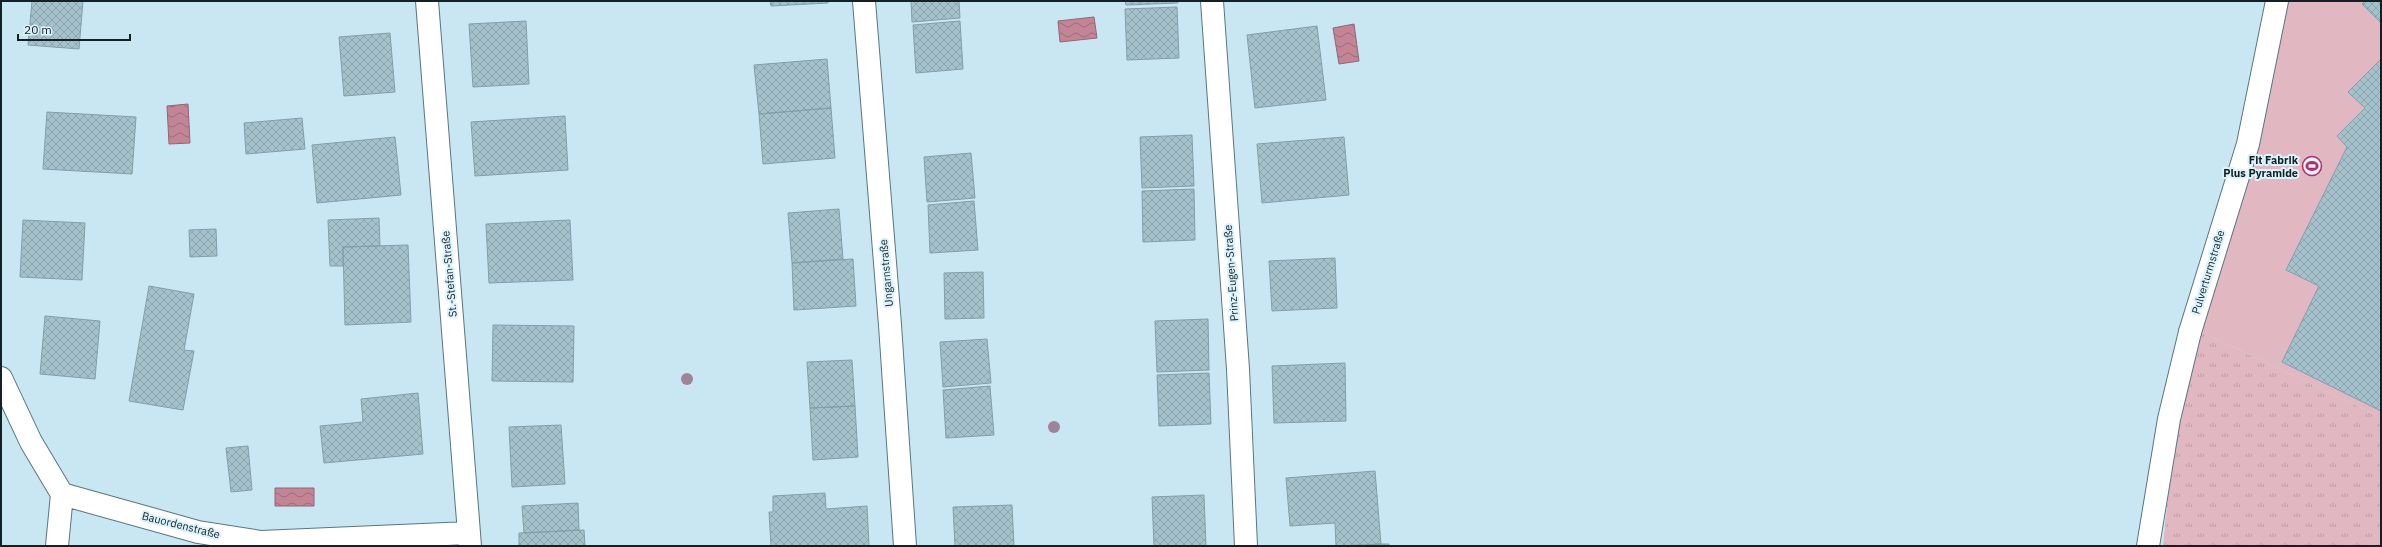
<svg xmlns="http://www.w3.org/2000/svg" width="2382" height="547" font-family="'IBM Plex Sans',sans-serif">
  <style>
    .grass { fill: url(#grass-tufts) }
    .pitch { fill: #e1b7c1 }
    .water { fill: url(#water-waves); stroke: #8f6774 }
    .building { fill: url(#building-cross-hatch); stroke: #829ea9 }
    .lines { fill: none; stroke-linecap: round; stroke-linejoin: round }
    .lane-casing { stroke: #5a7580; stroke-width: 24 }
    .street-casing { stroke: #5a7580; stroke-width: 24 }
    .lane { stroke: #fff; stroke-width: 22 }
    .street { stroke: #fff; stroke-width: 22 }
    .tree { fill: #a08397 }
    .labels { text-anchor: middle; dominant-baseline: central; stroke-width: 4; stroke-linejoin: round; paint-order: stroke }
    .poi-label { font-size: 11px; font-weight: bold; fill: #152024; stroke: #dbf3fc; text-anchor: end }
    .street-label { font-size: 11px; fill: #152024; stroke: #dbf3fc }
  </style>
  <defs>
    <pattern id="grass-tufts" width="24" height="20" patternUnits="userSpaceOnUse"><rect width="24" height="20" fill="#e1b7c1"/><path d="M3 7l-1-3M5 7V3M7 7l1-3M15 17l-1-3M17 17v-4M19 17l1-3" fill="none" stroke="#c09da6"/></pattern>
    <pattern id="water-waves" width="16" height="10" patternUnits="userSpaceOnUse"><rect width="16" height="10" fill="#c38596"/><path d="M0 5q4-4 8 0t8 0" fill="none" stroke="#9d6c7a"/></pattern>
    <pattern id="building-cross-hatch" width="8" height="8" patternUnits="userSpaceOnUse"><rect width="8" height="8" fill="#a4c1cc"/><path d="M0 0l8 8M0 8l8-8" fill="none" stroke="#8ca6af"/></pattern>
  </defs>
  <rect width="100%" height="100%" fill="#c9e7f2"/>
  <path class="grass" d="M2199 331 2381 417V546H2163L2175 428Z"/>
  <path class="pitch" d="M2289 1H2381V417L2199 331Z"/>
  <path class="water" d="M1094 17 1097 38 1060 42 1058 21Z
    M1354 24 1359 61 1339 64 1333 28Z
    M188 104 190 143 169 144 167 106Z
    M275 488H314V506H275Z"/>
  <path class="building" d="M32 1H83L79 49 28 45Z
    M770 1H828V3L771 6Z
    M911 1H959L960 18 912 22Z
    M1125 1H1177L1178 3 1126 5Z
    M2365 1H2381V23L2362 4Z
    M1177 7 1179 58 1127 60 1125 9Z
    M526 21 529 84 473 87 469 24Z
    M960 21 963 69 916 73 913 25Z
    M1317 26 1326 100 1255 108 1247 35Z
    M390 33 395 92 344 96 339 37Z
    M827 59 831 108 759 114 754 65Z
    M2381 59V411L2282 362 2319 286 2286 270 2347 147 2337 136 2365 108 2348 92Z
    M831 108 835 158 763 164 759 114Z
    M47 112 136 117 132 174 43 169Z
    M565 116 568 170 475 176 471 122Z
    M302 118 305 149 246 154 244 123Z
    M1192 135 1194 186 1142 188 1140 137Z
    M395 137 401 195 317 203 312 145Z
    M1344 137 1349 195 1262 203 1257 144Z
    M971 153 975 198 927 202 924 157Z
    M1194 189 1195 240 1143 242 1142 191Z
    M974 201 978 250 930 253 928 205Z
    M839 209 843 259 792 263 788 213Z
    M379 218 380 246 343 247V266H330L328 220Z
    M23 220 85 223 82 280 20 277Z
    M570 220 573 280 489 283 486 224Z
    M216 229 217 256 190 257 189 230Z
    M408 245 411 322 345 325 343 247Z
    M1335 258 1337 308 1272 311 1269 261Z
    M853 259 856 306 794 310 792 263Z
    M983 272 984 318 945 319 944 273Z
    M149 286 194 294 184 350 194 351 183 410 129 401Z
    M45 316 100 321 95 379 40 374Z
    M1208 319 1209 370 1157 372 1155 321Z
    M493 325 574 326 573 382 492 381Z
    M987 339 991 383 943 387 940 342Z
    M852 360 855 406 810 408 807 362Z
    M1345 363 1346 421 1274 423 1272 366Z
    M1209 373 1211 424 1159 426 1157 375Z
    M990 386 994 435 946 438 943 390Z
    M418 393 423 454 324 463 320 426 363 422 361 399Z
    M855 406 858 457 813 460 810 408Z
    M561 425 565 484 512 487 509 427Z
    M248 446 252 490 231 492 226 448Z
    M1375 471 1381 544 1336 546 1335 523 1290 526 1286 478Z
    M825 493 826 509 867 506 869 546H771L769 512H773V496Z
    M1204 495 1206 546H1154L1152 497Z
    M578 503 579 530 524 533 522 506Z
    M1012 505 1014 546H955L953 507Z
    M584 530 585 546H519V533Z
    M1381 544H1389V546H1360Z"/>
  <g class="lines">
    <g class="lane-casing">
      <path id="lane" d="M2148 546 2169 419 2190 332"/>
    </g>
    <g class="street-casing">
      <path id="street" d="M427 1 470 546
        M864 1 890 325 905 546
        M1212 1 1238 369 1246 546
        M2190 332 2248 144 2277 1
        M1 378 31 442 62 494 57 546
        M62 494 198 532 261 542 469 533"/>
    </g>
    <use href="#lane" class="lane"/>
    <use href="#street" class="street"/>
  </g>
  <g class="tree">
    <circle cx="687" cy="379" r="6"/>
    <circle cx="1054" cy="427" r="6"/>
  </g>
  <defs>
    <g id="stadium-ring" transform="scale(1)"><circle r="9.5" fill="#dbf3fc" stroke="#b72c64" stroke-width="1.5"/><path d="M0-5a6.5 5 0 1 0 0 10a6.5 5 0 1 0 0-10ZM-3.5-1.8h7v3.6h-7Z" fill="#b72c64"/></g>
  </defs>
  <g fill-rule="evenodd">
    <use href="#stadium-ring" x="2312" y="166"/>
  </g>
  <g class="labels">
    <g class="poi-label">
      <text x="2298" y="160">Fit Fabrik<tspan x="2298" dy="13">Plus Pyramide</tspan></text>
    </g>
    <g class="street-label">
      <text transform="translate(2208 272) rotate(-73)">Pulverturmstraße</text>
      <text transform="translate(886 273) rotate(-95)">Ungarnstraße</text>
      <text transform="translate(1231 273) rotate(-94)">Prinz-Eugen-Straße</text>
      <text transform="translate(449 274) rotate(-95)">St.-Stefan-Straße</text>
      <text transform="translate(181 525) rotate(14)">Bauordenstraße</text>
    </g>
  </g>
  <rect width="2382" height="547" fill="none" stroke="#152024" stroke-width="4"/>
  <path d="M18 34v6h112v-6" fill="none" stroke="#152024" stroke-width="2"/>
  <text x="24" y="34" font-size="12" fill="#152024" stroke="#dbf3fc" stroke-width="3" paint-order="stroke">20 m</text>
</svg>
